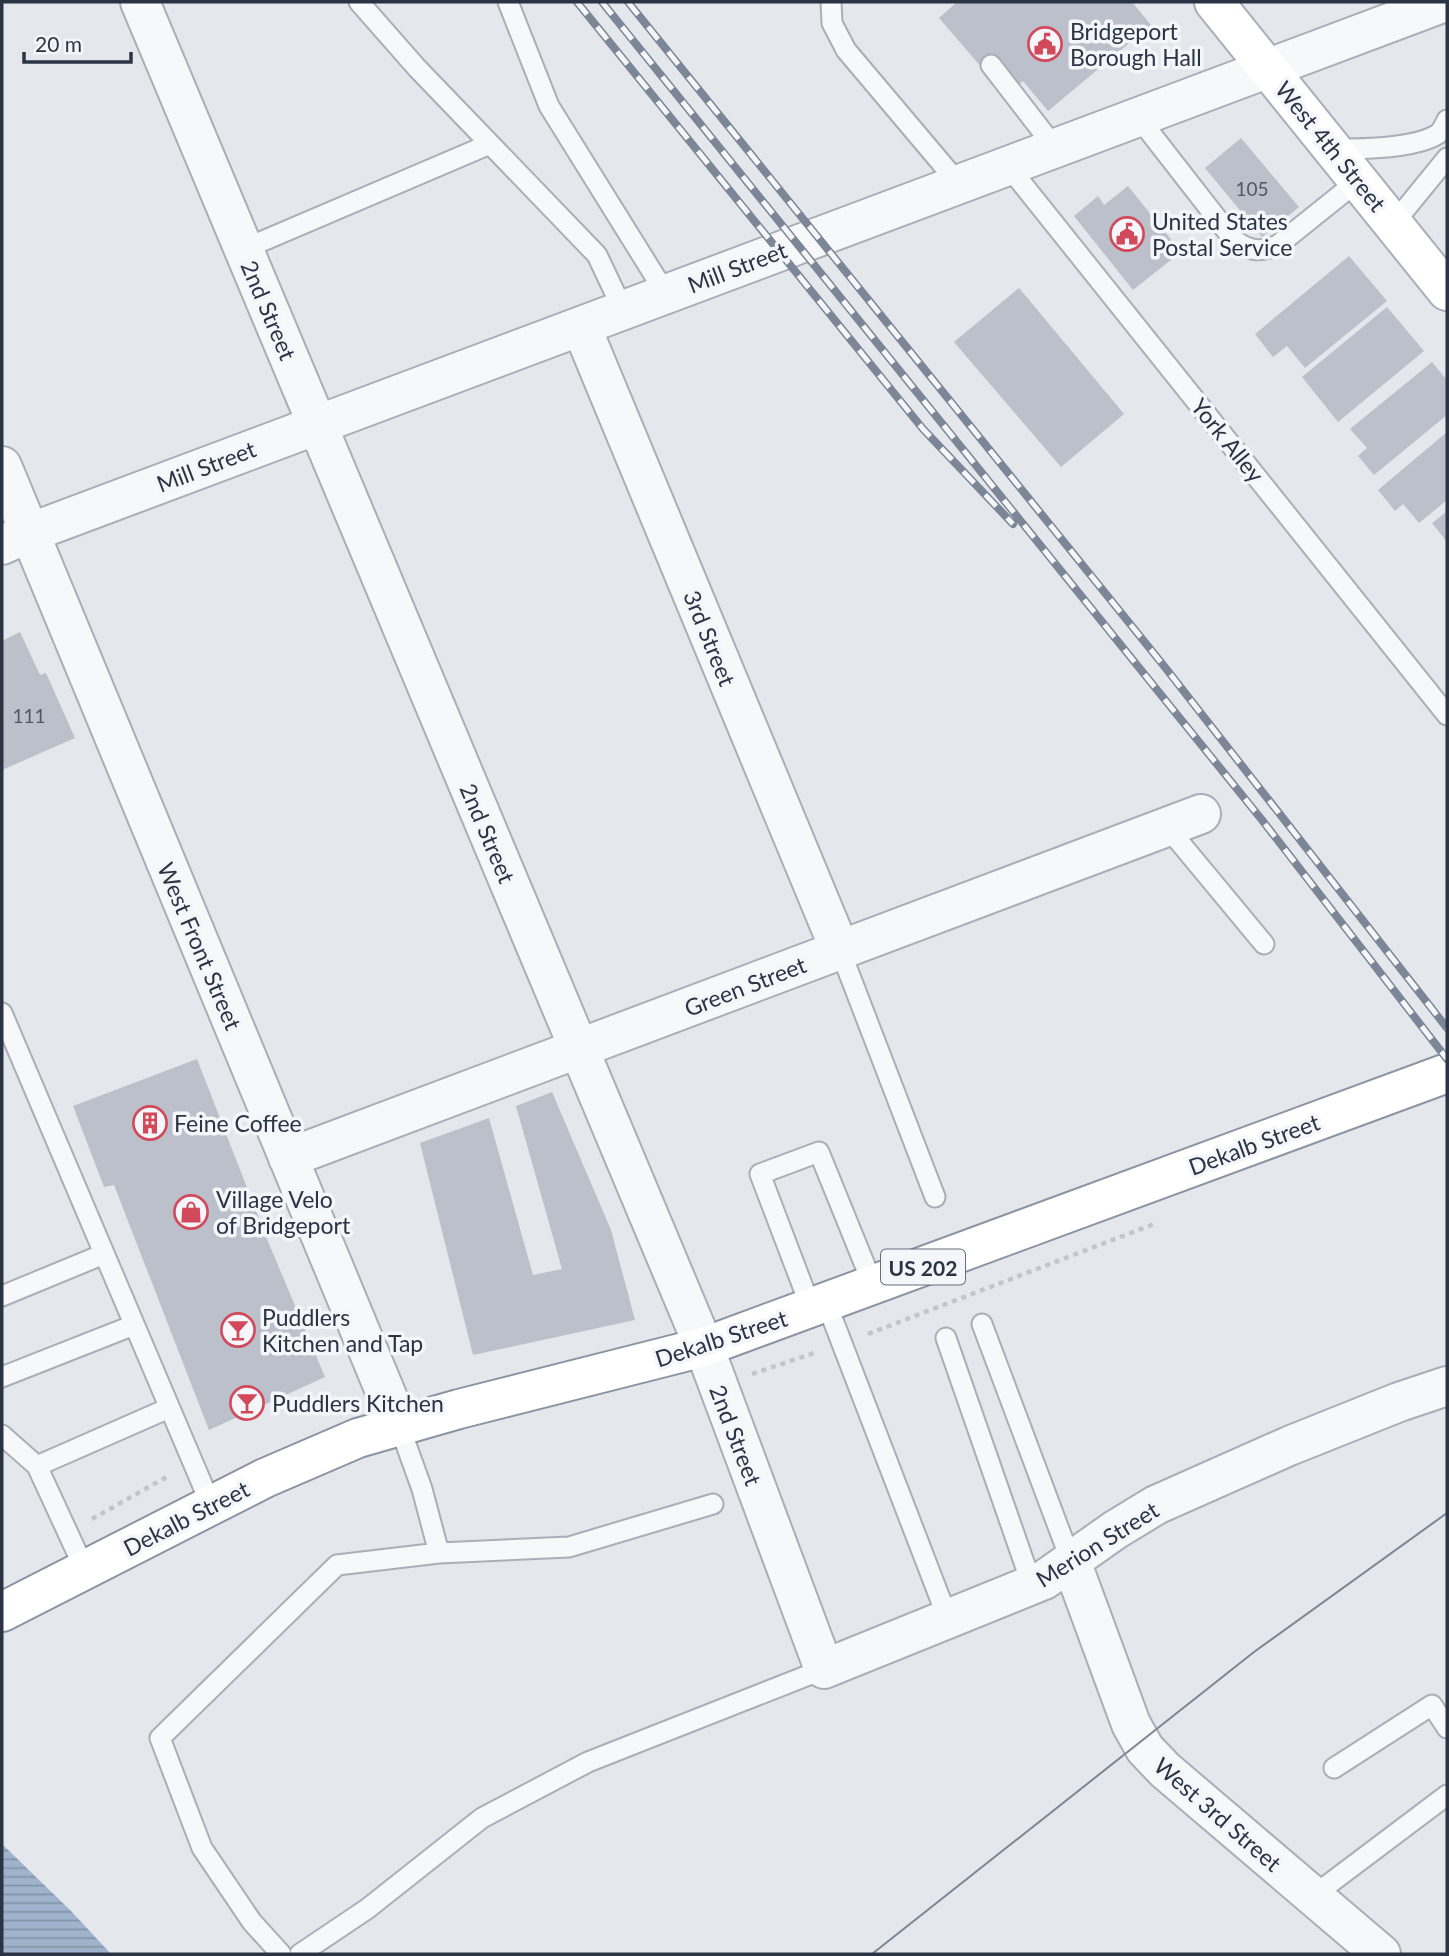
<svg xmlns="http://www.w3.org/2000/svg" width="1449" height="1956" font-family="Lato,sans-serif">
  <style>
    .water { fill: url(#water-rules) }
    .building { fill: #bbc0ca }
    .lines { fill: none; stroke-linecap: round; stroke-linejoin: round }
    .service-casing { stroke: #a9aeb7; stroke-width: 23 }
    .minor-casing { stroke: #a9aeb7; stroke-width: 42 }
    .secondary-casing { stroke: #a9aeb7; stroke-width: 42 }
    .trunk-casing { stroke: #8b94a3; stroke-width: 42 }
    .path { stroke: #c2c5cb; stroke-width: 4.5; stroke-dasharray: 5 5; stroke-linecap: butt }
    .service { stroke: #f7f8fa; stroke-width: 19 }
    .minor { stroke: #f7f8fa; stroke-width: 38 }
    .secondary { stroke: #fff; stroke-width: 38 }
    .trunk { stroke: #fff; stroke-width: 38 }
    .tram { stroke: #7d8696; stroke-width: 2 }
    .rail-casing { stroke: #7d8696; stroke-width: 8 }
    .rail { stroke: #f4f6f9; stroke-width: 5; stroke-dasharray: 16; stroke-linecap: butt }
    .labels { text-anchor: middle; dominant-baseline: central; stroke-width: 7; stroke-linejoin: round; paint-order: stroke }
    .number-label { font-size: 19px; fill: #4f5766 }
    .shield { fill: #f4f6f9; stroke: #676e7b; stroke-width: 2 }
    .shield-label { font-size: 21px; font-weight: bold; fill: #2b3445 }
    .poi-label { font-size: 23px; fill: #2b3445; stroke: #f4f6f9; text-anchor: start }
    .street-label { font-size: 23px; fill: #2b3445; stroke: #f4f6f9 }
  </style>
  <defs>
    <pattern id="water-rules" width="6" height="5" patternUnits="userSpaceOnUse" patternTransform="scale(1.75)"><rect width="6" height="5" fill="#9fb4cc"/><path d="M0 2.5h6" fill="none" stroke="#8293a7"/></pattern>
  </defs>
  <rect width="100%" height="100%" fill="#e4e7ec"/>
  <path class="water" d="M2 1844 71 1911 111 1954H2Z"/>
  <path class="building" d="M957 2H1132L1151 25 1048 111 1023 81 1014 88 991 62 983 69 939 18Z
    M1241 138 1299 207 1262 237 1205 168Z
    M1128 186 1181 252 1133 290 1074 216 1098 196 1104 205Z
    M1349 256 1387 301 1305 368 1287 346 1273 357 1255 334Z
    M1019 288 1124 414 1061 467 954 342Z
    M1387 307 1424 351 1338 422 1302 377Z
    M1432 362 1447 380V415L1374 475 1358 456 1367 448 1350 429Z
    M1447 432V500L1419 523 1403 504 1395 511 1378 490Z
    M1447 511V542L1432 523Z
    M20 632 40 675 46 673 75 738 2 770V720H4L2 716V641Z
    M197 1059 267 1239 325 1377 209 1430 114 1185 104 1187 73 1106Z
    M552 1092 611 1230 635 1320 473 1355 420 1143 489 1118 533 1275 562 1269 516 1106Z"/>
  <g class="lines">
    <g class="service-casing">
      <path id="service" d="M359 2 417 68 597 255 623 310
        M508 2 549 106 666 294
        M831 2 832 23 846 50 959 184
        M991 65 1055 148
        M1138 117 1233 239C1248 251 1260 253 1278 245L1359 180
        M1333 149C1361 149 1414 149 1438 134 1442 131 1445 124 1447 120
        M1008 166 1447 715
        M1394 223 1447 158
        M244 249 490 144
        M1167 827 1264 944
        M840 950 935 1197
        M2 1013 211 1505
        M2 1296 104 1254
        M826 1302 948 1619
        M811 1308 760 1174 819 1152 873 1285
        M982 1324 1071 1561
        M946 1338 1032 1585
        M2 1377 134 1325
        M2 1435 37 1466 85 1570
        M37 1466 169 1408
        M439 1553 569 1547 713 1504
        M1334 1768 1432 1705 1447 1728
        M1313 1896 1447 1795
        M281 1954 252 1922 202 1848 160 1738 337 1565 439 1553 422 1489 399 1425
        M300 1954 367 1909 482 1818 588 1762 824 1669"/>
    </g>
    <g class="minor-casing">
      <path id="minor" d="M140 2 704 1347 824 1669 1044 1580 1115 1530 1156 1505 1289 1446 1399 1402 1447 1386
        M581 326 840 950
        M2 466 399 1425
        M2 545 29 533 1445 2
        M288 1158 1201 814
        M1071 1561 1131 1724 1145 1749 1165 1770 1381 1954"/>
    </g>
    <g class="secondary-casing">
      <path id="secondary" d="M1214 2 1447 291"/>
    </g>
    <g class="trunk-casing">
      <path id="trunk" d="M2 1612 265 1478 358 1438 459 1409 704 1347 1447 1073"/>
    </g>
    <path class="path" d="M868 1334 1154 1224
      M752 1374 817 1352
      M92 1519 170 1475"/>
    <use href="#service" class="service"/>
    <use href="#minor" class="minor"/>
    <use href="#secondary" class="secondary"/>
    <use href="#trunk" class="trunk"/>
    <path class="tram" d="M872 1954 1254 1652 1447 1513"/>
    <g class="rail-casing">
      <path id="rail" d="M577 2 923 429 1013 524
        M602 2 1262 820 1447 1059
        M628 2 1164 666 1447 1028"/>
    </g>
    <use href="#rail" class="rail"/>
  </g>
  <defs>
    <g id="civic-ring" transform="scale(1.75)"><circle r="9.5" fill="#f4f6f9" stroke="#d1495b" stroke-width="1.5"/><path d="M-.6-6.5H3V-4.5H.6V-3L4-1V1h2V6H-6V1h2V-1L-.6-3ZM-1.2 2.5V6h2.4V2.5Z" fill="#d1495b"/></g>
    <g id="building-ring" transform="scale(1.75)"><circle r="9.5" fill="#f4f6f9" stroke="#d1495b" stroke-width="1.5"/><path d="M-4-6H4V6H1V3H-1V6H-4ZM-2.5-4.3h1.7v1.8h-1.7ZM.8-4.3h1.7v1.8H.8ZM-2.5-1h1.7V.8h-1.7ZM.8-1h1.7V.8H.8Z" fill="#d1495b"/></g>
    <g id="shop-ring" transform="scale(1.75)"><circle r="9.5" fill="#f4f6f9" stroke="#d1495b" stroke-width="1.5"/><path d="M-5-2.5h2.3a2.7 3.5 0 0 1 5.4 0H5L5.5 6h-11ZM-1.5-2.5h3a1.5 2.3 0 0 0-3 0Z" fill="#d1495b"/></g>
    <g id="bar-ring" transform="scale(1.75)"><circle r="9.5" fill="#f4f6f9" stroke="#d1495b" stroke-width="1.5"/><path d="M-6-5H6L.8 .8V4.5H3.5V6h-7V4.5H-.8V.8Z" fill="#d1495b"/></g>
  </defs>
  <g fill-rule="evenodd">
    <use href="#civic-ring" x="1045" y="44"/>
    <use href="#civic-ring" x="1127" y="234"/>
    <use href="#building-ring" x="150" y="1123"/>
    <use href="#shop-ring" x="191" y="1212"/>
    <use href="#bar-ring" x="238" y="1330"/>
    <use href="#bar-ring" x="247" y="1403"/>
  </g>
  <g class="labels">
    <g class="number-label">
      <text x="1252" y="188">105</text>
      <text x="29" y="715">111</text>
    </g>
    <rect class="shield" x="881" y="1249.5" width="84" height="35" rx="5"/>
    <g class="shield-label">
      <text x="923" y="1267">US 202</text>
    </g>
    <g class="poi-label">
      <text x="1070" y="31">Bridgeport<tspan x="1070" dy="26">Borough Hall</tspan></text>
      <text x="1152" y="221">United States<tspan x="1152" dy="26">Postal Service</tspan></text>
      <text x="174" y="1123">Feine Coffee</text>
      <text x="216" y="1199">Village Velo<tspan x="216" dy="26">of Bridgeport</tspan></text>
      <text x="262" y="1317">Puddlers<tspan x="262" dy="26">Kitchen and Tap</tspan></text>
      <text x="272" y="1403">Puddlers Kitchen</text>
    </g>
    <g class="street-label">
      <text transform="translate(1331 146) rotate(51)">West 4th Street</text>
      <text transform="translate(737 267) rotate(-21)">Mill Street</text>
      <text transform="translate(269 310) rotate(67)">2nd Street</text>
      <text transform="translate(1228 440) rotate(51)">York Alley</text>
      <text transform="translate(206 466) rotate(-21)">Mill Street</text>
      <text transform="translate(710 638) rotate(68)">3rd Street</text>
      <text transform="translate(488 833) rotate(67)">2nd Street</text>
      <text transform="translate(200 946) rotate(67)">West Front Street</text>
      <text transform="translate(745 986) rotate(-21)">Green Street</text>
      <text transform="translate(1254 1144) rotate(-20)">Dekalb Street</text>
      <text transform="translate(721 1338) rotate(-18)">Dekalb Street</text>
      <text transform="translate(736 1435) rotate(69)">2nd Street</text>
      <text transform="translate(186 1518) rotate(-27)">Dekalb Street</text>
      <text transform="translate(1097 1544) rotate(-32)">Merion Street</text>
      <text transform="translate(1218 1814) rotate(41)">West 3rd Street</text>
    </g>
  </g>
  <rect width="1449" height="1956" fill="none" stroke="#2b3445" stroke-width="7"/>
  <path d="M24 52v10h107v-10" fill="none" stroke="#2b3445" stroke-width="3.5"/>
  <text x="35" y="52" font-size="21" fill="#2b3445" stroke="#f4f6f9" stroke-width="5" paint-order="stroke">20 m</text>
</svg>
